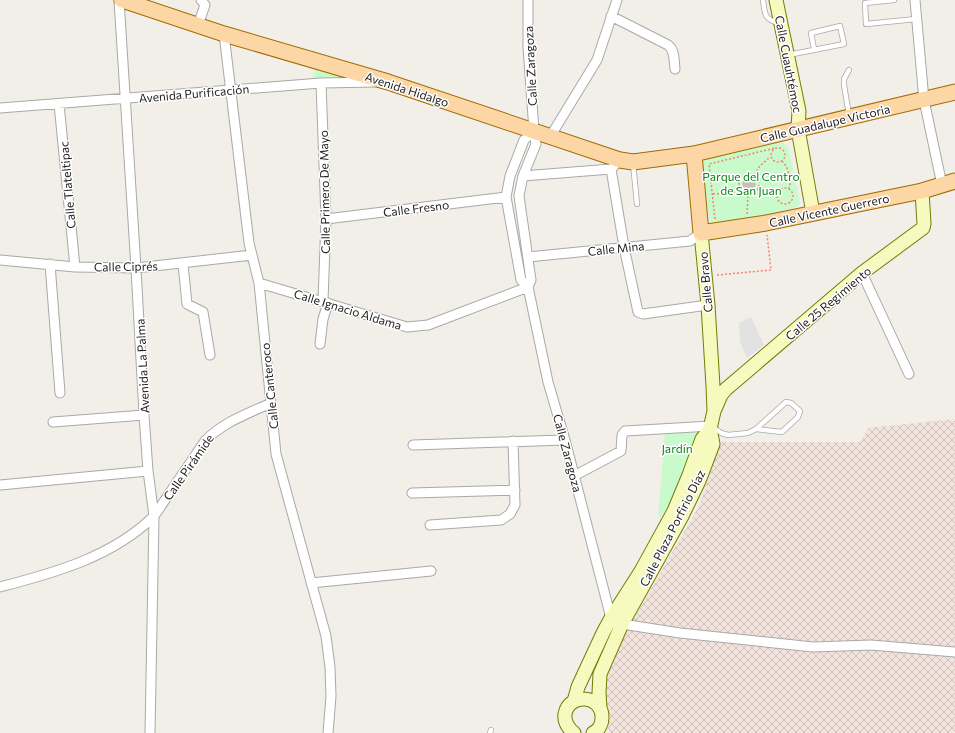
<svg xmlns="http://www.w3.org/2000/svg" width="955" height="733" font-family="Commissioner,sans-serif">
  <style>
    .military { fill: url(#military-cross-hatch) }
    .park { fill: #c8facc }
    .parking { fill: #e2e2e2 }
    .building { fill: #c7bfb8; stroke: #c4b6ab }
    .lines { fill: none; stroke-linecap: round; stroke-linejoin: round }
    .service-casing { stroke: #a9a9a9; stroke-width: 6 }
    .minor-casing { stroke: #a9a9a9; stroke-width: 11 }
    .secondary-casing { stroke: #707d05; stroke-width: 15 }
    .primary-casing { stroke: #a06b00; stroke-width: 17 }
    .path { stroke: #fa8072; stroke-width: 1.5; stroke-dasharray: 2 2; stroke-linecap: butt }
    .service { stroke: #fff; stroke-width: 4.5 }
    .minor { stroke: #fff; stroke-width: 9 }
    .secondary { stroke: #f7fabf; stroke-width: 13 }
    .primary { stroke: #fcd6a4; stroke-width: 15 }
    .labels { text-anchor: middle; dominant-baseline: central; stroke-width: 3; stroke-linejoin: round; paint-order: stroke }
    .street-label { font-size: 12px; fill: #222; stroke: #fff }
    .park-label { font-size: 12px; fill: #0c8416; stroke: #fff }
  </style>
  <defs>
    <pattern id="military-cross-hatch" width="8" height="8" patternUnits="userSpaceOnUse"><rect width="8" height="8" fill="#f3e3dd"/><path d="M0 0l8 8M0 8l8-8" fill="none" stroke="#d0c2bd"/></pattern>
  </defs>
  <rect width="100%" height="100%" fill="#f2efe9"/>
  <path class="military" d="M955 419V733H609L604 692 607 673 624 636 699 506 721 442H860L868 428Z"/>
  <path class="park" d="M315 68 349 79 313 80Z
    M777 141 783 143 789 149 800 203 797 207 724 225 714 223 710 221 701 169C702 163 704 160 709 157Z
    M698 430 694 444 667 509 658 519 665 432Z"/>
  <path class="parking" d="M751 317 764 345 747 358 740 342 739 323Z"/>
  <path class="building" d="M743 184a6 6 0 1 1 12 0a6 6 0 1 1-12 0Z"/>
  <g class="lines">
    <g class="service-casing">
      <path id="service" d="M763 0C765 14 764 19 778 23
        M894 0 865 3 866 24 916 19
        M788 55 844 44 840 26 811 33 814 49
        M849 115 844 85V79L849 70
        M633 163 637 204
        M713 427 721 433 728 435 748 433 756 429 782 432 798 417 800 411 791 403 786 402 756 429
        M490 733 491 730"/>
    </g>
    <g class="minor-casing">
      <path id="minor" d="M119 0 136 268 144 415 148 471 154 516 150 733
        M915 0 924 100 942 185
        M611 16 668 45C675 50 674 61 675 69
        M198 25 205 5 201 0
        M224 34 249 243 259 283 276 454 326 636 330 667 331 696 328 733
        M321 83 326 219 323 301
        M59 104 75 267
        M0 108 321 83 376 82
        M534 131 524 140 510 176 506 197 521 280 528 287 548 382 565 440 611 618 622 624 680 633 813 647 871 645 955 652
        M550 137 597 60 617 0
        M611 169 624 247 638 312 643 314 708 305
        M523 176 611 169 615 165
        M326 219 506 197
        M528 257 690 241 701 233
        M0 260 75 267 136 268 252 255
        M50 264 60 393
        M183 264 187 304 203 312 210 355
        M862 273 909 374
        M259 283 407 327 428 325 528 287
        M528 287 531 280 519 196 523 176 536 144 534 131 528 47V0
        M320 344 323 319 328 303
        M53 422 144 415
        M413 445 565 440
        M574 476 621 451 622 435 625 431 711 426
        M0 485 148 471
        M412 493 515 490
        M430 525 501 520 510 514 515 505 513 441
        M311 583 431 571
        M0 587C54 573 112 557 153 517 159 510 164 501 169 494 181 476 193 459 205 441 223 422 247 414 271 403"/>
    </g>
    <g class="secondary-casing">
      <path id="secondary" d="M776 0 799 111 798 129 813 213
        M715 409 721 395 726 389 862 273 923 228 924 224 922 191
        M574 701 578 687 603 633 611 618 641 571 674 511 689 475 702 439 710 429
        M600 709 599 693 600 674 622 624 682 516 699 481 713 444 710 429 714 411 713 386 708 305 701 233
        M574 733C568 728 564 722 565 714 569 692 603 695 602 718 602 724 599 730 593 733"/>
    </g>
    <g class="primary-casing">
      <path id="primary" d="M122 0 224 34 388 82 620 160 633 162 694 154 955 92
        M694 154 701 233 766 223 922 191 955 181"/>
    </g>
    <path class="path" d="M771 155a7 7 0 1 1 14 0a7 7 0 1 1-14 0Z
      M782 161C788 166 792 181 789 188
      M739 184a10 10 0 1 1 20 0a10 10 0 1 1-20 0Z
      M755 175 759 167 770 157
      M710 176 740 179
      M759 186 769 191 778 192
      M777 196a8 8 0 1 1 16 0a8 8 0 1 1-16 0Z
      M713 194 743 192
      M747 214 748 194
      M715 219 709 164 775 148
      M717 275 771 270 767 235"/>
    <use href="#service" class="service"/>
    <use href="#minor" class="minor"/>
    <use href="#secondary" class="secondary"/>
    <use href="#primary" class="primary"/>
  </g>
  <g class="labels">
    <g class="street-label">
      <text transform="translate(789 64) rotate(79)">Calle Cuauhtémoc</text>
      <text transform="translate(530 66) rotate(-93)">Calle Zaragoza</text>
      <text transform="translate(407 89) rotate(18)">Avenida Hidalgo</text>
      <text transform="translate(194 93) rotate(-5)">Avenida Purificación</text>
      <text transform="translate(825 123) rotate(-13)">Calle Guadalupe Victoria</text>
      <text transform="translate(67 185) rotate(-95)">Calle Tlateltipac</text>
      <text transform="translate(324 192) rotate(-91)">Calle Primero De Mayo</text>
      <text transform="translate(416 208) rotate(-7)">Calle Fresno</text>
      <text transform="translate(829 210) rotate(-12)">Calle Vicente Guerrero</text>
      <text transform="translate(616 248) rotate(-6)">Calle Mina</text>
      <text transform="translate(126 266) rotate(-1)">Calle Ciprés</text>
      <text transform="translate(705 282) rotate(-95)">Calle Bravo</text>
      <text transform="translate(828 303) rotate(-40)">Calle 25 Regimiento</text>
      <text transform="translate(348 309) rotate(17)">Calle Ignacio Aldama</text>
      <text transform="translate(142 366) rotate(-93)">Avenida La Palma</text>
      <text transform="translate(269 386) rotate(-96)">Calle Canteroco</text>
      <text transform="translate(568 453) rotate(75)">Calle Zaragoza</text>
      <text transform="translate(188 467) rotate(-55)">Calle Pirámide</text>
      <text transform="translate(672 528) rotate(-63)">Calle Plaza Porfirio Díaz</text>
    </g>
    <g class="park-label">
      <text x="751" y="176">Parque del Centro<tspan x="751" dy="14">de San Juan</tspan></text>
      <text x="677" y="448">Jardín</text>
    </g>
  </g>
</svg>
